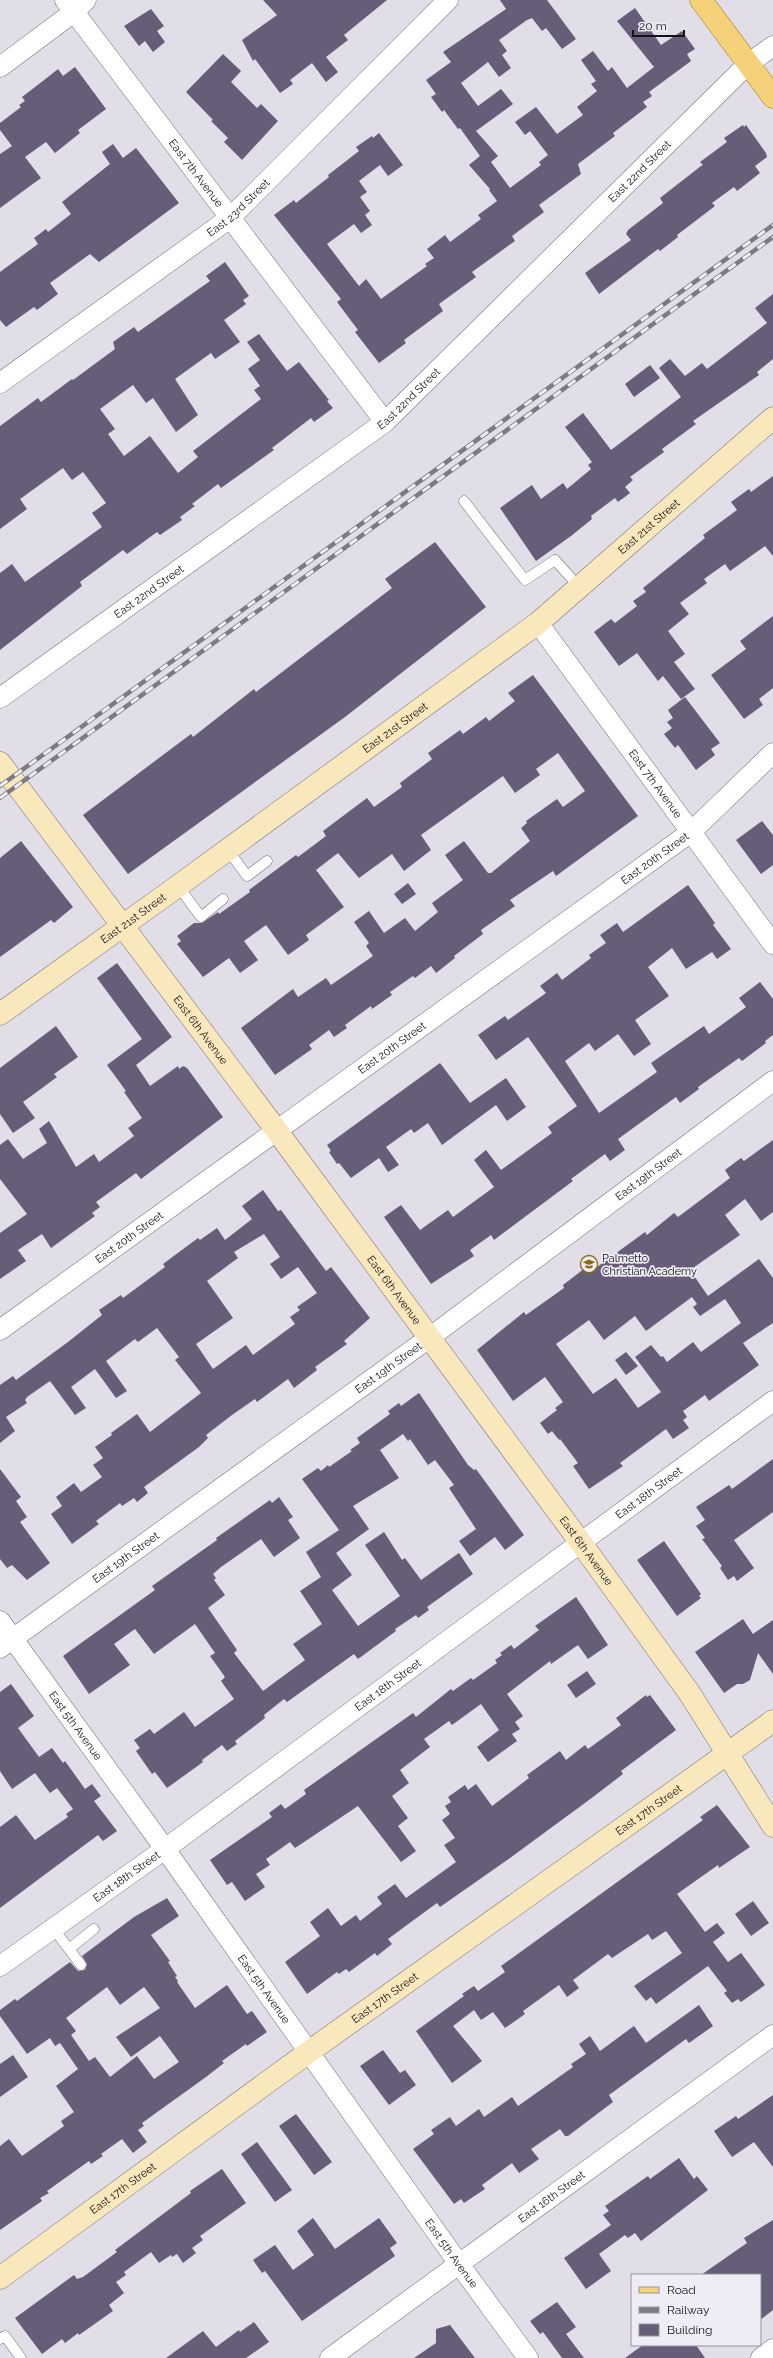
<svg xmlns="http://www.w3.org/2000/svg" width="773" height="2358" font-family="Raleway,sans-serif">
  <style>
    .building { fill: #665d79; fill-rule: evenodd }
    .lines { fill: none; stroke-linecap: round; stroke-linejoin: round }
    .lane-casing { stroke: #737179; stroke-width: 11 }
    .street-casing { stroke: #737179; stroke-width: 21 }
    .secondary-casing { stroke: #737179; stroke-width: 23 }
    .primary-casing { stroke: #a27a1d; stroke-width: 23 }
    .lane { stroke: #fff; stroke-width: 10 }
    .street { stroke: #fff; stroke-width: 20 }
    .secondary { stroke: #fae8bd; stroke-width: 22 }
    .primary { stroke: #f5d17a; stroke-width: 22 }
    .rail-casing { stroke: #7d7b81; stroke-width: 4.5 }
    .rail { stroke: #eeecf5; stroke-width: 3; stroke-dasharray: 9; stroke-linecap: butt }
    .labels { text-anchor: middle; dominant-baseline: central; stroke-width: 3.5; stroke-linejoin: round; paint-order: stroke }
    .street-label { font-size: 11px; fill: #131215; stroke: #eeecf5 }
    .poi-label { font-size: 11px; fill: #131215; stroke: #eeecf5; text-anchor: start }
  </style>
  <rect width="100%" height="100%" fill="#e1dee8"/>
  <path class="building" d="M263 0H387L344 35 348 40 326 57 338 72 326 82 312 63 290 80 293 84 280 93 255 59 253 61 242 40 277 15Z
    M500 0H547L576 39 562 49 546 28 542 31 532 18 527 20 499 40 507 51 502 55 511 68 499 77 488 62 461 83 478 106 501 89 513 104 476 131 498 156 491 162 510 188 541 165 539 162 548 155 530 131 525 135 515 122 536 107 557 134 583 115 577 107 597 91 591 84 596 81 581 60 593 51 608 71 612 67 627 88 654 67 617 21 635 8 661 45 682 31 695 49 687 54 691 61 649 92 652 96 643 102 647 107 613 133 615 136 578 164 581 174 539 205 544 212 512 236 515 241 472 272 476 277 439 304 443 311 404 340 406 343 379 363 355 332 358 330 337 302 341 299 274 215 294 200 296 203 329 177 328 175 359 151 356 147 372 136 373 138 379 133 403 165 388 176 380 165 359 181 367 192 360 197 370 211 365 215 372 225 361 233 354 224 327 244 359 286 366 279 381 299 427 266 425 264 434 258 427 249 445 235 450 242 481 219 478 215 497 201 489 190 490 189 469 165 480 156 460 128 458 129 444 110 442 112 431 97 436 94 426 80 451 62 443 52 506 9Z
    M151 9 164 26 157 31 165 42 153 52 145 41 139 46 124 26Z
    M223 54 241 71 231 82 257 108 261 104 278 121 242 160 224 142 228 138 211 121 213 120 186 92Z
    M75 67 106 109 78 130 80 133 55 153 46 142 25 157 41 178 0 208V154L12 146 0 130V123L21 107 19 105 25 101 22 97 48 77 58 69 63 76Z
    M743 125 744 127 746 125 766 153 767 157 755 166 760 173 737 191 734 187 712 203 715 206 677 235 678 237 660 251 658 249 599 294 585 273 631 240 626 234 628 230 663 203 660 198 701 166 703 165 700 162 727 142 724 138Z
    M113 144 123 158 136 148 179 203 99 262 90 254 50 283 58 294 37 310 34 307 6 327 0 320V272L38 244 34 238 46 229 48 232 71 214 62 202 110 164 102 152Z
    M225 262 249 296 243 300 246 304 224 320 240 342 215 359 211 353 175 379 198 415 176 432 153 398 146 403 133 385 100 409 115 429 108 434 124 456 150 436 178 473 198 457 193 451 261 399 254 390 260 386 248 369 260 360 247 342 259 334 287 371 299 362 329 400 327 401 333 408 314 422 311 418 272 448 274 450 221 488 218 484 192 504 195 506 180 517 182 520 160 535 157 532 127 554 123 550 80 582 82 586 0 650V573L12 564 25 582 102 527 92 513 106 503 83 472 72 480 63 468 20 499 27 509 0 529V426L38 398 41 402 72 379 73 380 115 349 113 342 134 327 138 332 210 281 206 276Z
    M773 294V359L757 372 759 375 693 421 696 424 662 449 664 452 630 477 633 480 625 487 630 493 618 502 615 498 591 516 592 519 571 536 536 561 500 508 532 485 541 499 563 483 567 489 591 469 588 465 592 462 565 427 583 413 611 450 681 397 659 368 670 359 685 376 702 363 707 369 767 323 755 308Z
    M650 365 660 378 634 397 625 384Z
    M773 476V556L765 546 730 571 725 564 704 579 707 583 680 603 689 614 668 631 685 654 674 662 695 689 681 699 663 676 658 681 637 653 619 666 594 632 611 619 615 623 637 606 633 601 646 592 643 588 705 538 703 535 737 510 731 502 749 489 751 492Z
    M435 542 486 607 345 717 128 874 83 815 191 734 193 737 254 689 256 692 392 588 385 579Z
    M773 616V688L759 699 763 705 744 719 711 675 746 649 740 641Z
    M533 675 638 816 556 876 553 871 510 900 515 906 481 930 483 934 454 956 455 958 436 973 431 966 415 978 413 976 390 992 392 995 372 1009 371 1006 345 1025 347 1028 334 1037 329 1030 309 1045 312 1049 275 1075 241 1028 293 989 298 997 326 978 331 985 373 956 366 946 369 943 354 922 369 911 384 933 405 918 415 931 438 912 432 903 463 880 445 855 464 841 488 873H491L530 841 521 828 527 823 526 821 557 799 563 807 585 791 558 753 536 769 540 775 515 793 503 776 421 835 431 850 404 871 392 854 359 878 338 853 316 870 344 907 306 935 309 940 288 955 266 925 244 941 258 960 240 973 229 958 203 977 177 944 181 941 177 936 194 923H202L218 912 219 914 250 892 249 890 296 855 298 857 326 836 323 831 367 798 374 807 402 787 400 783 432 759 428 753 460 730 463 734 486 717 489 721 515 701 508 693Z
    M685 697 720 743 711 749 715 755 696 770 678 745 675 748 664 734 672 728 667 722 673 718 668 710Z
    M762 821 773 835V865L761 874 736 840Z
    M21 841 73 907 54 923 51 920 0 957V858Z
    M408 883 416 894 402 904 394 894Z
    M688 885 715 923 713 925 731 949 717 959 712 952 686 969 672 948 648 967 669 996 635 1020 651 1044 634 1056 618 1034 595 1051 589 1043 565 1061 599 1113 657 1072 651 1063 704 1026 709 1034 746 1007 739 998 760 982 773 999V1035L765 1041 766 1043 742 1061 739 1058 698 1087 699 1089 680 1103 676 1097 618 1139 625 1150 610 1161 605 1154 571 1179 573 1181 494 1240 491 1235 470 1250 474 1256 431 1284 384 1217 401 1205 420 1230 448 1210 453 1217 494 1187 474 1160 486 1150 501 1170 552 1133 548 1127 577 1106 528 1037 496 1060 478 1035 505 1016 508 1020 546 993 540 986 557 973 562 980 591 958 589 955 606 943 600 935 617 923 623 932Z
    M117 963 172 1037 136 1065 150 1086 178 1066 179 1069 183 1066 187 1068 223 1117 141 1179 136 1173 96 1202 100 1207 92 1213 95 1216 51 1248 42 1234 18 1250 26 1261 0 1279V1233L27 1214 0 1179V1145L8 1139 23 1159 47 1143 39 1129 49 1121 76 1167 94 1154 99 1162 134 1136 128 1128 142 1118 124 1092 126 1091 107 1065 142 1039 97 978Z
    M56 1026 78 1057 54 1074 57 1077 23 1102 35 1118 13 1133 0 1114V1068Z
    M440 1063 470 1103 506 1078 526 1107 507 1121 496 1105 442 1145 428 1123 414 1133 411 1129 386 1147 399 1165 388 1172 379 1158 351 1178 339 1163 337 1164 329 1152 331 1151 327 1145Z
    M773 1140V1212L761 1221 745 1199 725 1215 740 1235 690 1270 708 1296 759 1259 773 1278V1323L743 1343 759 1365 709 1401 705 1395 683 1411 687 1417 683 1420 689 1428 673 1439 666 1429 620 1463 623 1466 589 1489 573 1466 578 1463 560 1439 559 1440 552 1431 548 1434 540 1423 557 1410 555 1408 563 1402 545 1377 513 1401 477 1350 524 1312 526 1315 564 1288 563 1285 589 1265 593 1270 645 1232 647 1235 674 1213 678 1217 730 1178 725 1170 741 1158 744 1161ZM692 1297 697 1304 693 1307 700 1316 725 1299 741 1323 701 1352 693 1342 667 1362 663 1356 661 1357 651 1345 635 1357 661 1392 638 1408 616 1378 593 1394 556 1344 589 1320 604 1340 635 1316 646 1331Z
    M263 1190 278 1211 281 1210 326 1271 331 1267 370 1318 344 1341 347 1344 315 1367 317 1370 294 1388 288 1379 257 1402 255 1399 232 1415 206 1435 208 1438 199 1447 144 1487 148 1493 137 1502 134 1498 122 1506 120 1503 96 1521 99 1524 72 1544 51 1514 62 1506 56 1497 74 1483 81 1492 102 1477 93 1465 103 1458 95 1447 112 1435 111 1433 137 1414 150 1432 201 1393 175 1360 179 1357 157 1328 138 1342 135 1339 106 1361 127 1391 116 1398 95 1369 71 1387 86 1408 75 1415 50 1381 27 1397 25 1400 27 1403 6 1417 15 1431 0 1443V1385L13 1376 16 1380 68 1342 102 1315 99 1310 121 1295 123 1298 165 1267 163 1264 198 1238 200 1240 217 1228 225 1240 252 1219 242 1206ZM264 1234 280 1257 270 1264 281 1279 298 1267 317 1293 297 1307 300 1310 290 1317 295 1324 253 1355 246 1345 213 1369 196 1344 233 1318 207 1281 238 1258 234 1252Z
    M626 1352 638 1366 626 1375 615 1360Z
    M419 1393 468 1465 474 1470 476 1469 524 1535 505 1550 495 1537 470 1556 459 1541 476 1529 449 1488 454 1485 435 1460 428 1465 410 1439 408 1441 403 1434 380 1450 399 1478 353 1506 369 1529 336 1553 352 1575 332 1590 358 1626 400 1596 365 1545 384 1532 402 1560 405 1558 421 1580 459 1553 473 1574 427 1607 429 1610 418 1618 416 1615 395 1629 396 1631 358 1659 354 1654 287 1702 284 1699 264 1715 265 1718 235 1741 237 1744 227 1751 222 1745 202 1760 203 1762 167 1788 155 1772 152 1774 136 1751 140 1748 134 1740 150 1729 154 1734 184 1712 195 1727 234 1699 221 1681 225 1677 210 1656 215 1653 195 1624 154 1654 135 1629 114 1644 130 1665 89 1694 63 1656 155 1590 152 1586 217 1540 216 1538 270 1500 272 1503 279 1497 293 1517 288 1520 300 1538 274 1557 261 1539 221 1567 213 1574 216 1578 214 1580 225 1595 208 1608 237 1650 234 1653 263 1691 305 1660 293 1644 322 1624 300 1591 321 1577 306 1552 339 1530 302 1479 318 1468 321 1471 328 1465 329 1467 352 1451 350 1450 360 1443 357 1438 390 1414 388 1411 399 1403 401 1406Z
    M773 1459V1512L734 1540 754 1568 737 1581 734 1576 728 1580 720 1568 722 1566 702 1539 705 1538 696 1526 705 1520 696 1507 729 1485 732 1489Z
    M0 1469 21 1497 16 1501 27 1517 20 1522 50 1563 27 1580 12 1565 7 1568 0 1559Z
    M664 1541 701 1594 699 1596 701 1598 677 1616 637 1560Z
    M576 1597 608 1645 588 1659 578 1645 551 1664 550 1661 507 1694 523 1716 515 1722 520 1729 512 1734 517 1741 488 1762 477 1747 499 1730 481 1704 452 1725 449 1721 424 1739 430 1747 400 1770 409 1783 392 1796 408 1818 398 1826 416 1851 401 1862 358 1806 295 1848 290 1842 266 1859 270 1865 256 1874 265 1887 245 1901 232 1882 227 1885 210 1860 272 1817 269 1813 281 1804 285 1809 306 1794 304 1790 413 1713 416 1717 451 1689 453 1691 471 1678 473 1680 497 1663 495 1660 502 1655 500 1653 511 1645 514 1649 539 1630 535 1626Z
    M743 1619 753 1634 773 1620V1674L758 1653 750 1680 743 1684H737L724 1693 695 1652Z
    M587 1671 596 1684 576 1698 567 1685Z
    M11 1684 34 1716 18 1728 39 1757 52 1748 63 1763 65 1761 85 1789 92 1784 101 1796 94 1801 117 1831 103 1841 98 1835 0 1908V1827L16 1815 35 1840 68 1817 66 1814 73 1809 57 1788 50 1793 35 1773 12 1789 0 1771V1692Z
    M646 1695 647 1697 650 1695 676 1730 621 1771 623 1774 593 1797 510 1858 440 1907 437 1903 411 1922 388 1939 392 1944 377 1956 375 1953 349 1972 346 1969 339 1974 337 1972 307 1994 285 1962 320 1936 310 1922 328 1908 341 1926 356 1915 360 1921 382 1904 377 1897 395 1884 406 1898 456 1862 444 1845 455 1838 442 1820 450 1814 445 1806 451 1802 448 1797 465 1785 468 1790 476 1784 492 1806 529 1778 527 1775 560 1751 566 1760 585 1745 588 1749 621 1725 616 1718Z
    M717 1805 750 1847 719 1868 718 1865 677 1894 705 1932 717 1923 725 1933 713 1942 728 1962 741 1953 765 1985 741 2002 738 1999 732 2003 724 1993 727 1991 708 1966 656 2004 651 1997 646 2001 634 1986 682 1953 666 1931 652 1940 648 1934 612 1958 608 1954 573 1980 579 1988 567 1997 559 1985 523 2011 525 2014 505 2028 493 2012 481 2020 474 2010 453 2026 482 2061 452 2083 416 2031 464 1996 462 1994 474 1986 478 1991 505 1972 501 1966 703 1820 700 1817Z
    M167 1898 179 1916 151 1935 170 1961 168 1962 177 1976 175 1977 178 1981 177 1982 195 2008 227 1985 247 2014 252 2011 267 2032 247 2046 246 2044 222 2061 224 2063 206 2077 142 2123 144 2126 138 2130 147 2142 133 2153 122 2139 101 2154 103 2156 91 2164 89 2161 47 2191 49 2193 40 2198 42 2201 0 2230V2146L9 2139 22 2156 64 2126 61 2121 74 2112 56 2086 78 2069 60 2043 55 2046 50 2038 27 2054 0 2016V2010L15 1999 17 2001 70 1962 78 1971 85 1970 87 1964 82 1956 134 1917ZM107 1987 120 2005 144 1987 160 2008 116 2037 131 2057 160 2036 179 2062 154 2079 137 2056 110 2077 95 2057 89 2061 71 2035 76 2031 66 2018Z
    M753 1901 769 1923 751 1936 735 1914Z
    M699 2005 713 2026 689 2043 686 2039 609 2095 613 2102 568 2136H565L560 2129 531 2149 539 2159 519 2173 512 2163 482 2185 485 2189 464 2203 461 2199 454 2204 413 2149 434 2134 431 2130 450 2117 456 2126 479 2109 484 2117 512 2097 518 2106 573 2067 571 2064 586 2054 579 2044 590 2036 600 2051 634 2026 646 2043Z
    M383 2050 400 2073 405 2070 416 2085 389 2105 360 2066Z
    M13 2055 28 2077 0 2097V2064Z
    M773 2095V2167L754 2142 732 2157 714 2131 736 2116 738 2119Z
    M296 2114 332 2162 314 2175 279 2126Z
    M257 2142 292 2190 275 2202 241 2154Z
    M679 2158 694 2179 697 2176 708 2190 641 2241 635 2233 628 2238 625 2235 599 2254 611 2271 586 2289 564 2258 611 2225 603 2215 609 2211 605 2206 648 2176 650 2179Z
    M222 2169 246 2203 200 2236 203 2240 192 2248 196 2253 183 2263 177 2254 172 2257 171 2255 159 2263 151 2252 124 2272 126 2275 116 2282 124 2293 109 2305 113 2311 79 2335 78 2333 65 2343 62 2339 42 2354 15 2318 74 2275 77 2279 83 2277 117 2252 115 2250 191 2193 190 2191Z
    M313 2218 335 2249 379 2218 397 2243 390 2248 395 2256 302 2321 265 2271 262 2273 253 2260 275 2245 293 2270 314 2255 297 2231Z
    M773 2220V2310L760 2320V2275H701L747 2243 744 2238Z
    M557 2302 576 2327 566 2334 584 2358H562L543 2332 540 2334 530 2321Z
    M254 2322 269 2342 246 2358H166L203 2331 216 2347 239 2330 240 2332Z
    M450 2325 475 2358H414L436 2343V2329Z
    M643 2345H696L705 2358H625Z"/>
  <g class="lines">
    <g class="lane-casing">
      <path id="lane" d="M464 501 525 580 555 560 579 587
        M228 850 247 876 267 861
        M178 886 201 917 223 899
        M53 1928 81 1965
        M69 1949 94 1929
        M0 2339 5 2336 21 2358"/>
    </g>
    <g class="street-casing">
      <g id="street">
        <path id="s1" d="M65 0 385 422"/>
        <path d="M0 67 74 12 86 0"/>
        <path id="s2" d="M0 383 230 218 448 0"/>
        <path id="s3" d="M538 623 773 944"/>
        <path id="s4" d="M0 698 385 422 748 64 773 46"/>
        <path id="s5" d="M0 1330 691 832 773 753"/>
        <path id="s6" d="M0 1621 165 1849 459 2264 528 2358"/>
        <path id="s7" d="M0 1648 429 1338 773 1081"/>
        <path id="s8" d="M0 1966 165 1849 773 1401"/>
        <path id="s9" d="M330 2358 773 2035"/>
        <path d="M761 2358 773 2349"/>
      </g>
    </g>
    <g class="secondary-casing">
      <g id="secondary">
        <path id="s10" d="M0 763 277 1131 581 1543 690 1694 773 1826"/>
        <path id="s11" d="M0 1014 178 886 538 623 773 418"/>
        <path id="s12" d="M0 2278 310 2051 773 1721"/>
      </g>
    </g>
    <g class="primary-casing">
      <path id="primary" d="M701 0 773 97"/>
    </g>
    <use href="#lane" class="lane"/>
    <use href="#street" class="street"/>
    <use href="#secondary" class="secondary"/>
    <use href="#primary" class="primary"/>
    <g class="rail-casing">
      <path id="rail" d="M0 786 773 225
        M0 798 773 237"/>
    </g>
    <use href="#rail" class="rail"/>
  </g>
  <defs>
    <g id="school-ring" transform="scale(0.9)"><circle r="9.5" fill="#eeecf5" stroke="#906a10" stroke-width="1.5"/><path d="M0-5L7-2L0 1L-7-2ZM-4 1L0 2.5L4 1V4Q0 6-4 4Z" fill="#906a10"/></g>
  </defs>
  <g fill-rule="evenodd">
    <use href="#school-ring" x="589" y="1264"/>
  </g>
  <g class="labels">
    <g class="street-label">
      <text stroke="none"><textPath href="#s4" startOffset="831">East 22nd Street</textPath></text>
      <text stroke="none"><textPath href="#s1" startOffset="217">East 7th Avenue</textPath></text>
      <text stroke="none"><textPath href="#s2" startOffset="296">East 23rd Street</textPath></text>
      <text stroke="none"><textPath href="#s4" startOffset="507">East 22nd Street</textPath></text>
      <text stroke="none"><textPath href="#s11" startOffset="812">East 21st Street</textPath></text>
      <text stroke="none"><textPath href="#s4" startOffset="183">East 22nd Street</textPath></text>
      <text stroke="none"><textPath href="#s11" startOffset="488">East 21st Street</textPath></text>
      <text stroke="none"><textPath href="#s3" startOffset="199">East 7th Avenue</textPath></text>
      <text stroke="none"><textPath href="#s5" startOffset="807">East 20th Street</textPath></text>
      <text stroke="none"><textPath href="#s11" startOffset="164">East 21st Street</textPath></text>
      <text stroke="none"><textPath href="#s10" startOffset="334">East 6th Avenue</textPath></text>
      <text stroke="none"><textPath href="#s5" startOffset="483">East 20th Street</textPath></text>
      <text stroke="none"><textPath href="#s7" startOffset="803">East 19th Street</textPath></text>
      <text stroke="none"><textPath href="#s5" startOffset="159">East 20th Street</textPath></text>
      <text stroke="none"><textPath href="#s10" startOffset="658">East 6th Avenue</textPath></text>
      <text stroke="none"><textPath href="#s7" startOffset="479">East 19th Street</textPath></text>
      <text stroke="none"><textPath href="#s8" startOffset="803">East 18th Street</textPath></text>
      <text stroke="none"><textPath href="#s10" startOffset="982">East 6th Avenue</textPath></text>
      <text stroke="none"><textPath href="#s7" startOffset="155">East 19th Street</textPath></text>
      <text stroke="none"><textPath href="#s8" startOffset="479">East 18th Street</textPath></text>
      <text stroke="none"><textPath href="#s6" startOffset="129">East 5th Avenue</textPath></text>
      <text stroke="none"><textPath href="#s12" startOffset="800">East 17th Street</textPath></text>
      <text stroke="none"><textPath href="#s8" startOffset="155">East 18th Street</textPath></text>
      <text stroke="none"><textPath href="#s6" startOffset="453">East 5th Avenue</textPath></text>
      <text stroke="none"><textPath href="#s12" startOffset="476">East 17th Street</textPath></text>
      <text stroke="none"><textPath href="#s12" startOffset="152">East 17th Street</textPath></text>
      <text stroke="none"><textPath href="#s9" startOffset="274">East 16th Street</textPath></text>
      <text stroke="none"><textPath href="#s6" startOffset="777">East 5th Avenue</textPath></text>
    </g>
    <g class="poi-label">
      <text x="602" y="1258">Palmetto<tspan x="602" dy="13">Christian Academy</tspan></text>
    </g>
  </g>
  <rect x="631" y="2274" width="130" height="72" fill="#eeecf5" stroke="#96959b"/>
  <rect x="639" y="2287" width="20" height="6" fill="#f5d17a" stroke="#96959b"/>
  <text x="667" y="2294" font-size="12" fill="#131215">Road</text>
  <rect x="639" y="2307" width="20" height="6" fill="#7d7b81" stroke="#96959b"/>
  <text x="667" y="2314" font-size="12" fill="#131215">Railway</text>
  <rect x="639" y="2324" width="20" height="12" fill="#665d79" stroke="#96959b"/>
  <text x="667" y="2334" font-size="12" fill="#131215">Building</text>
  <path d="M633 30v6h51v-6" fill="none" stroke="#131215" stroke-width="2"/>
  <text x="639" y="30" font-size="12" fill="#131215" stroke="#eeecf5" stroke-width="3" paint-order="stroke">20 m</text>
</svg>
